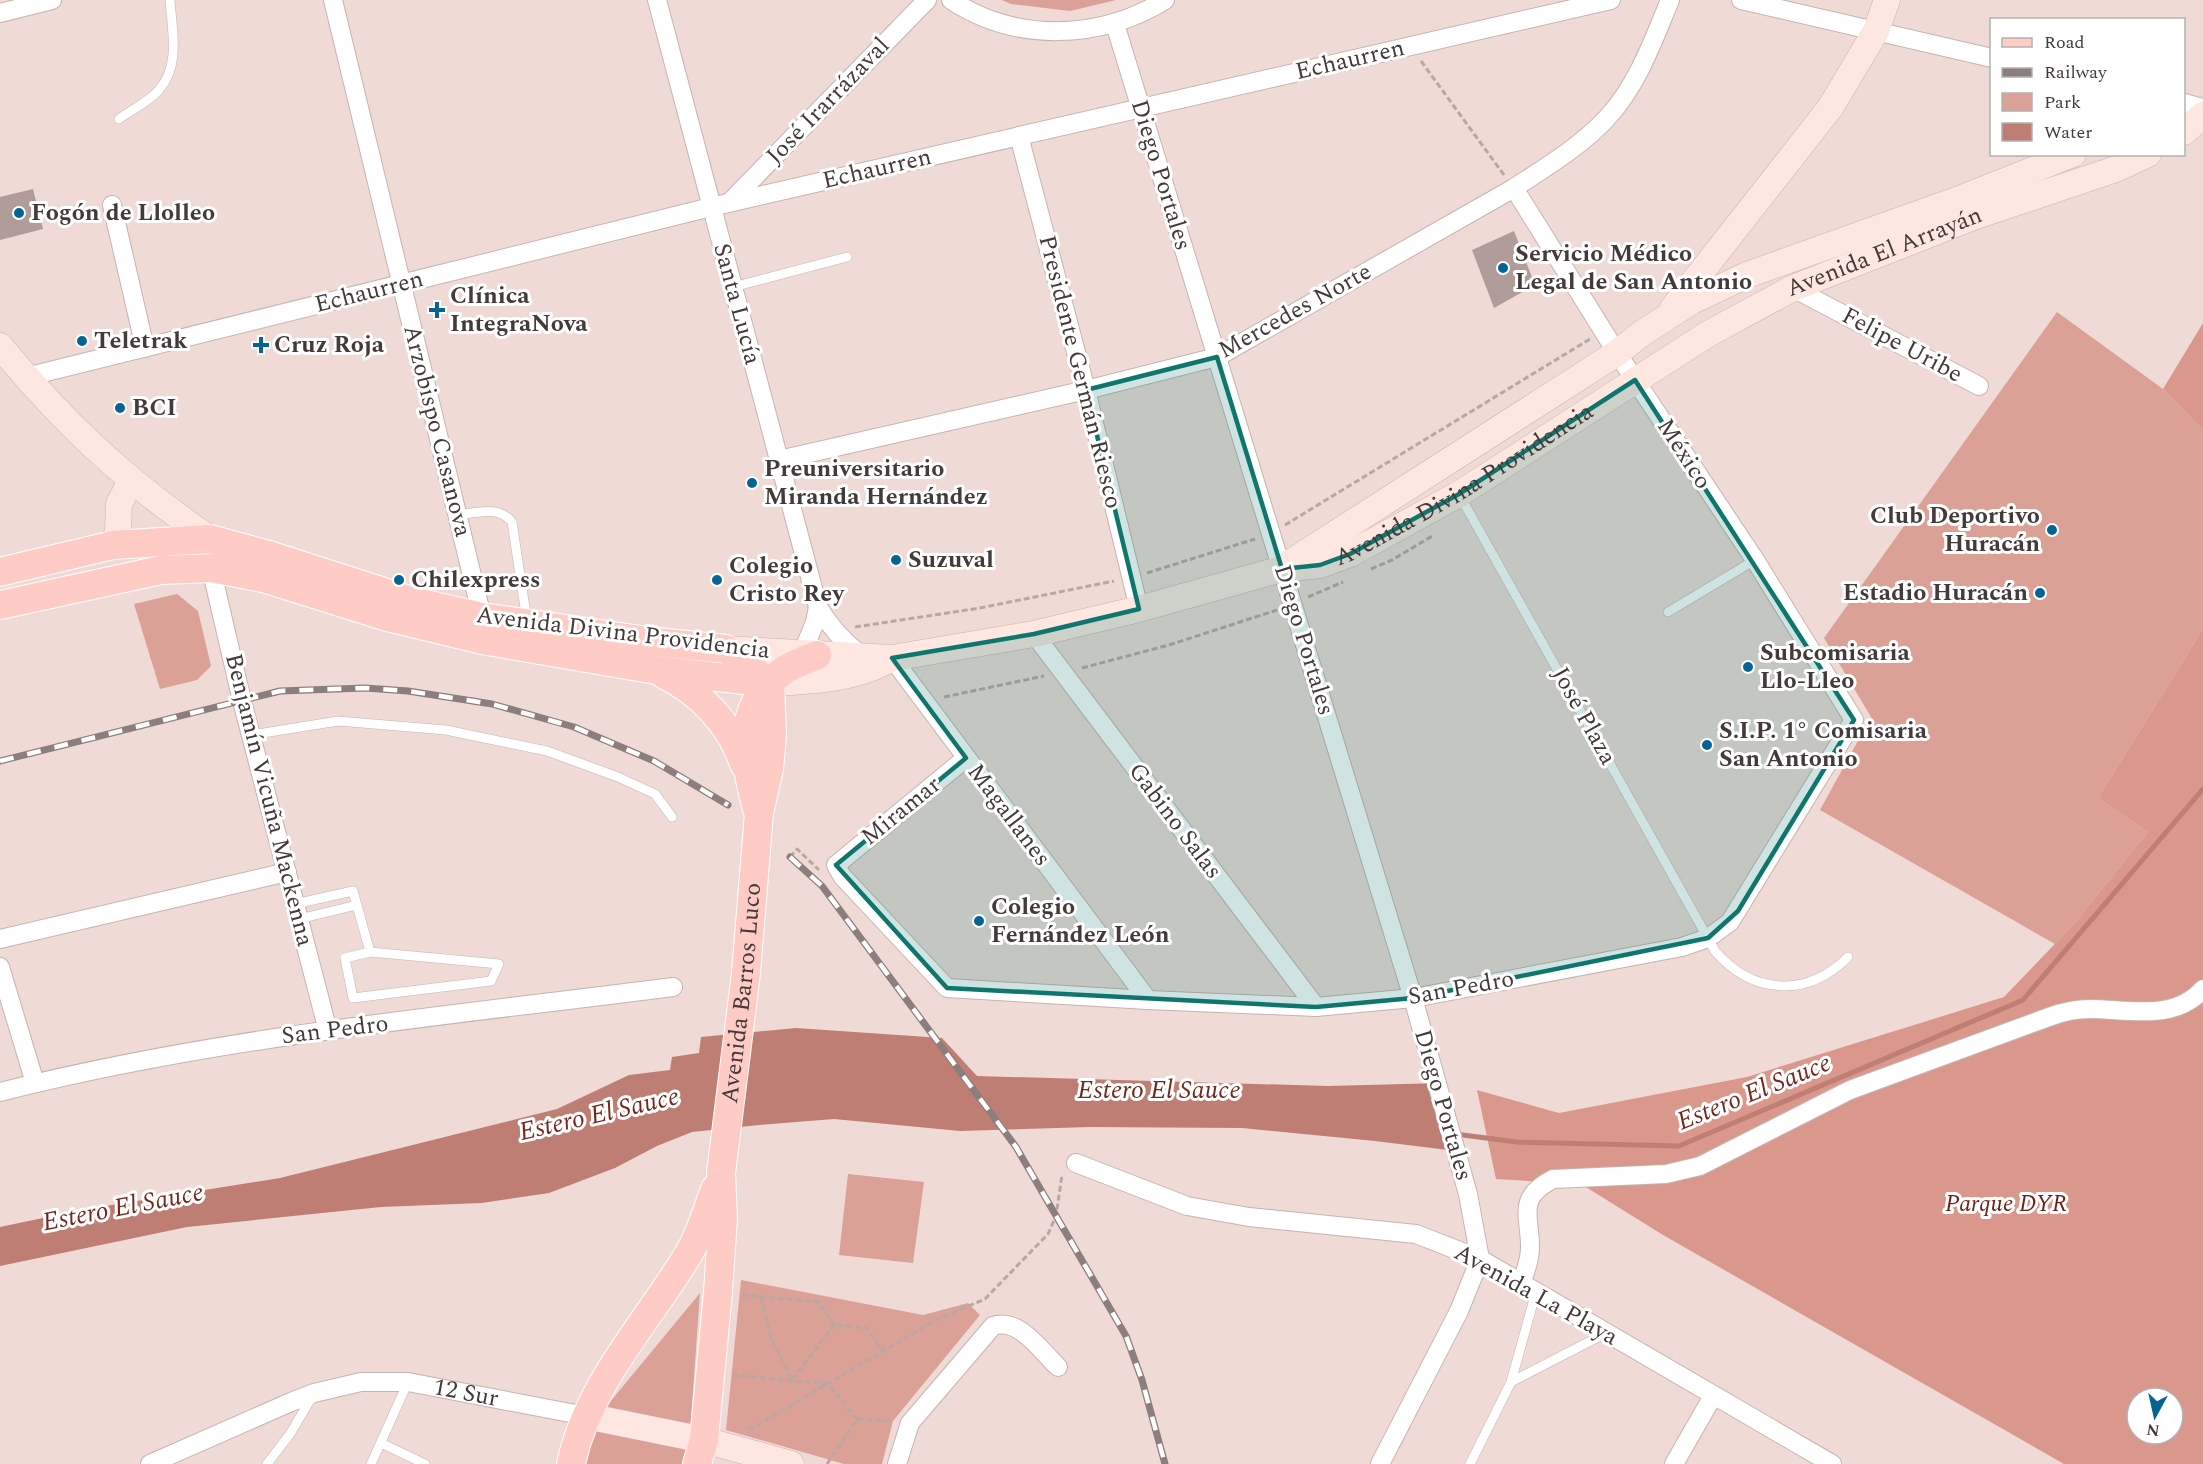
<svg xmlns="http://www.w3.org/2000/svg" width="2203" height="1464" font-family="Spectral,serif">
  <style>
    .green { fill: #dba096 }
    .forest { fill: #da978b; fill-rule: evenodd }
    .water { fill: #bf7e73 }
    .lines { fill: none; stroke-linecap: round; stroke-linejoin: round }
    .stream { stroke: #bf7e73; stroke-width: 5 }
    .building { fill: #b09c98 }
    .lane-casing { stroke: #c8b3b0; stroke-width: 10 }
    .street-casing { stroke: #c8b3b0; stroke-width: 20 }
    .secondary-casing { stroke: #c8b3b0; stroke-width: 27 }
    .primary-casing { stroke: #fff; stroke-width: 30 }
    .path { stroke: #b9a7a4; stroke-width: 3; stroke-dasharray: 6 3; stroke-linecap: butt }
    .lane { stroke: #fff; stroke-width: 9 }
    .street { stroke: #fff; stroke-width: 18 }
    .secondary { stroke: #fee6e1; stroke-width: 26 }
    .primary { stroke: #feccc4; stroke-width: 28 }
    .rail-casing { stroke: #8c7e7c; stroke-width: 7 }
    .rail { stroke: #fff; stroke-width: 4.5; stroke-dasharray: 14; stroke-linecap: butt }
    .marked { fill: #0f766e; fill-opacity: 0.2; stroke: #0f766e; stroke-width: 4.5; stroke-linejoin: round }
    .poi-dot { fill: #056494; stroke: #fff; stroke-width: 2 }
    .labels { text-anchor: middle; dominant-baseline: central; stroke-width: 6; stroke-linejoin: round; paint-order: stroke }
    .street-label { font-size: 24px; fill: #433a39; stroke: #fff }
    .poi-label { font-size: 24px; font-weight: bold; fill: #433a39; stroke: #fff; text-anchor: start }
    .park-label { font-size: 24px; font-style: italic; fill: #6e1f16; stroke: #fff }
    .water-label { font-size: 26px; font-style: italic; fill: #77271e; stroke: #fff }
  </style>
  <rect width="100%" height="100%" fill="#f0dad6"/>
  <path class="green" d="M1002 0H1116L1070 11 1011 4Z
    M2057 312 2163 389 2203 430V629L2098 798 2148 832 2073 925 2055 944 1820 810 1871 717 1824 638Z
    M177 594 198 611 211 666 197 680 160 689 134 604Z
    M848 1174 924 1182 913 1263 839 1255Z
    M741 1280 923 1315 968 1303 980 1315 893 1421 882 1464H844L726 1430Z
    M700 1293 689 1447 683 1464H583L605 1408Z"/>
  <path class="forest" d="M2203 323V430L2163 389Z
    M2203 629V1464H2064L1663 1235 1581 1184 1496 1179 1477 1090 1559 1113 1747 1077 2004 997 2073 925 2148 832 2098 798ZM2137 1398H2173V1434H2137Z"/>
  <path class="water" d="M796 1028 942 1038 977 1076 1328 1086 1443 1083 1464 1152 1375 1141 1242 1128 1089 1127 960 1131 834 1119 759 1125 692 1132 657 1146 615 1168 549 1193 482 1203 381 1207 187 1227 0 1266V1227L81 1210 280 1178 557 1109 629 1075 670 1070 672 1057 699 1053 701 1037Z"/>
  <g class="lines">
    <path class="stream" d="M1455 1134 1517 1142 1679 1146 2023 1000 2203 789"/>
  </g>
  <path class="building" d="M33 189 43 229 0 240V197Z
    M1514 231 1535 285 1494 308 1472 250Z"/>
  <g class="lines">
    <g class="lane-casing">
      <path id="lane" d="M119 119C131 110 148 102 158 91 181 66 172 31 170 0
        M733 287 847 257
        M1460 496 1715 951C1753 995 1807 998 1848 957
        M457 515C478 513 498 505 512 522L527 621
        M1668 612 1755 560
        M251 735 338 721 446 730 547 751 618 777 655 794 672 817
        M295 904 353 891 370 952 499 964 491 981 353 998 345 958 370 952
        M299 919 357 905
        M1536 1292 1511 1382 1606 1333
        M381 1443 425 1464
        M267 1464 290 1434 313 1395
        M371 1464 408 1382
        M1470 1464 1511 1382"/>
    </g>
    <g class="street-casing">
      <g id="street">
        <path d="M333 0 482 617"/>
        <path d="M657 0 818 607C830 627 842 641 861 655"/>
        <path d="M951 0C1016 43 1100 40 1165 0"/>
        <path d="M1741 0 1992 58"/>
        <path d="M0 13 52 0"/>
        <path d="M1115 24 1413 998 1468 1194 1480 1259"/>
        <path d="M2184 103 2203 108"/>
        <path d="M1019 136 1086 390 1139 609"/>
        <path d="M729 203 927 0"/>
        <path d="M112 205 145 348"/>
        <path d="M1793 288 1979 386"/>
        <path d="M26 377 711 207 1611 0"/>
        <path d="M779 460 1086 390 1217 357 1514 188C1546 167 1580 147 1607 118 1637 86 1653 41 1670 0"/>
        <path d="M211 568 242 701 328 1031"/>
        <path d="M1034 634 1316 1007"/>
        <path d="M802 654 815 622 818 607"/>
        <path d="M892 658 1148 1000"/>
        <path d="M966 758 836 865 842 876 947 988 1148 1000 1316 1007 1413 998 1682 947 1708 938 1730 922 1854 720 1755 560 1617 353 1514 188"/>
        <path d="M0 939 287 872"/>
        <path d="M0 967 35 1083"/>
        <path d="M0 1092C221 1036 448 1016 673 987"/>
        <path d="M1076 1163 1187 1206 1249 1217 1416 1234 1480 1259 1832 1464"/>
        <path d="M1521 1283C1526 1271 1530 1260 1530 1247 1530 1215 1516 1198 1553 1179L1666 1174 1700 1166 1850 1090 2049 1017C2062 1012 2075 1009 2090 1009 2128 1009 2174 1022 2203 989"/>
        <path id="s1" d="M150 1464 291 1402 314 1393 361 1382H408L586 1416"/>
        <path d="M897 1464 910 1423 993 1326C1019 1317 1041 1351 1058 1367"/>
        <path d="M1380 1464 1459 1311 1480 1259"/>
        <path d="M1674 1464 1713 1396"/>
      </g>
    </g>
    <g class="secondary-casing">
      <g id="secondary">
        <path d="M2184 132 2203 115"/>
        <path d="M1673 308 1830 108 1876 31 1887 0"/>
        <path d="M0 346C65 425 126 481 210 539"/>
        <path d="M113 545 118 531 119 504 131 481"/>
        <path d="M1285 566 1617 353 1641 334 1692 301 1747 275 1954 201 2073 154"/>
        <path id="s2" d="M726 649 892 658 1034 634 1139 609 1282 569 1320 565 1350 554 1459 494 1708 334 1793 288 1976 216 2116 169 2148 154"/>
        <path d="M770 683C810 681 851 680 887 661"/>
        <path d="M586 1416 704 1440 791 1464"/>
      </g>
    </g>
    <g class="primary-casing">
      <g id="primary">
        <path d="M0 572 113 545 210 539 269 555 412 601 482 617 648 641 726 649 770 683"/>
        <path d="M0 605 161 570 211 568 263 578 387 617 482 640 656 670 770 683"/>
        <path d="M663 674C700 692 731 724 744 764"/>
        <path d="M757 809C743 759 735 706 783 671 793 664 806 660 817 655"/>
        <path d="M571 1464C588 1383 648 1322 689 1253 701 1233 707 1210 715 1189"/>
        <path id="s3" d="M697 1464 704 1440 718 1292 723 1218 721 1173 746 973 759 813 769 769 772 735 770 683"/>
      </g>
    </g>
    <path class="path" d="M1421 61 1504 175
      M1285 525 1590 339
      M1371 569 1392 560 1434 535
      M1147 573 1255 539
      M1308 597 1343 582
      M855 627 980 608 1114 581
      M1082 668 1169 645 1277 610
      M944 697 1044 676
      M790 857 797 849 819 870
      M742 1295 819 1302 834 1325 867 1328 883 1351
      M761 1297 771 1338 792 1380 834 1325
      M733 1375 828 1384 857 1419 827 1464
      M857 1419 891 1421
      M749 1430 936 1320 985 1299 1048 1234 1056 1216 1062 1175"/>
    <use href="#lane" class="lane"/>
    <use href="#street" class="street"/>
    <use href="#secondary" class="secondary"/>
    <use href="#primary" class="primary"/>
    <g class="rail-casing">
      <path id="rail" d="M0 761 280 691 365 688 408 691 492 704 574 727 654 761 728 805
        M790 857 822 886 1016 1147 1126 1336 1142 1380 1165 1464"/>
    </g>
    <use href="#rail" class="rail"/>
  </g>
  <path class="marked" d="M1217 357 1282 569 1320 565 1350 554 1459 494 1635 380 1854 720 1738 911 1708 938 1413 998 1316 1007 947 988 836 865 966 758 892 658 1034 634 1139 609 1086 390Z"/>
  <g class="poi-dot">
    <circle cx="19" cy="213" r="6"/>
    <circle cx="1503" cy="268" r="6"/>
    <path d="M434 301h6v6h6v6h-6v6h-6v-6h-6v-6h6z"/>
    <circle cx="82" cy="341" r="6"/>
    <path d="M258 336h6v6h6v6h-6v6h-6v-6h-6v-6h6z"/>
    <circle cx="120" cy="408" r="6"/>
    <circle cx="752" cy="483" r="6"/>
    <circle cx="2052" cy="530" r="6"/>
    <circle cx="896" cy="560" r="6"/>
    <circle cx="399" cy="580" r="6"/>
    <circle cx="717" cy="580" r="6"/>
    <circle cx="2040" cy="593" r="6"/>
    <circle cx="1748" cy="667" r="6"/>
    <circle cx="1707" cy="745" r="6"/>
    <circle cx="979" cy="921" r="6"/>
  </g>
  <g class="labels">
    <g class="street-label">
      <text transform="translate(1350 60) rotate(-13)">Echaurren</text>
      <text transform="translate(828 101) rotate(-46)">José Irarrázaval</text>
      <text transform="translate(877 169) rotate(-13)">Echaurren</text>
      <text transform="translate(1161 175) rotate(73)">Diego Portales</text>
      <text stroke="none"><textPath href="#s2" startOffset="1252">Avenida El Arrayán</textPath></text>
      <text transform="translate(369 292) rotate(-14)">Echaurren</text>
      <text transform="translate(737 304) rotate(75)">Santa Lucía</text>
      <text transform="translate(1295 311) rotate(-29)">Mercedes Norte</text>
      <text transform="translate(1902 345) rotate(28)">Felipe Uribe</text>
      <text transform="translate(1080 372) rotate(76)">Presidente Germán Riesco</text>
      <text transform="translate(437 431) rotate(76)">Arzobispo Casanova</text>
      <text transform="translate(1684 454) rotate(57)">México</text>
      <text stroke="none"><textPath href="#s2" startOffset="770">Avenida Divina Providencia</textPath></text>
      <text transform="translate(623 633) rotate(7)">Avenida Divina Providencia</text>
      <text transform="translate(1304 640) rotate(73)">Diego Portales</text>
      <text transform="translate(1584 716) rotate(61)">José Plaza</text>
      <text transform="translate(269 800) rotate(76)">Benjamín Vicuña Mackenna</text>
      <text transform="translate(901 811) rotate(-39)">Miramar</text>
      <text transform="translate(1009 815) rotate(53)">Magallanes</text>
      <text transform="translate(1175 821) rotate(53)">Gabino Salas</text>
      <text transform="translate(1461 988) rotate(-10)">San Pedro</text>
      <text stroke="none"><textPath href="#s3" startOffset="474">Avenida Barros Luco</textPath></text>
      <text transform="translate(335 1030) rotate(-7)">San Pedro</text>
      <text transform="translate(1443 1105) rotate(74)">Diego Portales</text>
      <text transform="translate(1536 1295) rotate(29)">Avenida La Playa</text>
      <text stroke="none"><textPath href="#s1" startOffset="333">12 Sur</textPath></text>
    </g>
    <g class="poi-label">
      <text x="31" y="213">Fogón de Llolleo</text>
      <text x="1515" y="254">Servicio Médico<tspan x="1515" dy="28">Legal de San Antonio</tspan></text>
      <text x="450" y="296">Clínica<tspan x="450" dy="28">IntegraNova</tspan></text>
      <text x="94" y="341">Teletrak</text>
      <text x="274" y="345">Cruz Roja</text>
      <text x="132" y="408">BCI</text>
      <text x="764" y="469">Preuniversitario<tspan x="764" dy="28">Miranda Hernández</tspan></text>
      <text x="2040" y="516" text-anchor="end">Club Deportivo<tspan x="2040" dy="28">Huracán</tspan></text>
      <text x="908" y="560">Suzuval</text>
      <text x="729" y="566">Colegio<tspan x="729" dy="28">Cristo Rey</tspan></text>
      <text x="411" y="580">Chilexpress</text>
      <text x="2028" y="593" text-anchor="end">Estadio Huracán</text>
      <text x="1760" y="653">Subcomisaria<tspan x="1760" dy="28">Llo-Lleo</tspan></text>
      <text x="1719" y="731">S.I.P. 1° Comisaria<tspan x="1719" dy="28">San Antonio</tspan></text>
      <text x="991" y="907">Colegio<tspan x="991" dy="28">Fernández León</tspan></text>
    </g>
    <g class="park-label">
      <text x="2006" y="1204">Parque DYR</text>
    </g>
    <g class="water-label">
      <text x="1159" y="1090">Estero El Sauce</text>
      <text transform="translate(1754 1092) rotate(-22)">Estero El Sauce</text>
      <text transform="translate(599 1114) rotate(-13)">Estero El Sauce</text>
      <text transform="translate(123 1207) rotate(-11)">Estero El Sauce</text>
    </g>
  </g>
  <rect x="1990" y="18" width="195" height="138" fill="#ffffff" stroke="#b4b0b0" stroke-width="1.5"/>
  <rect x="2002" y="38" width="30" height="9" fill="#feccc4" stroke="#b4b0b0" stroke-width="1.5"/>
  <text x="2044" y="48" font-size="18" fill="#433a39">Road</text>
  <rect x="2002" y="68" width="30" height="9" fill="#8c7e7c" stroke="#b4b0b0" stroke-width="1.5"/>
  <text x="2044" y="78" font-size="18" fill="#433a39">Railway</text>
  <rect x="2002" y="93" width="30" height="18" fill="#dba096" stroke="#b4b0b0" stroke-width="1.5"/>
  <text x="2044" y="108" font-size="18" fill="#433a39">Park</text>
  <rect x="2002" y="123" width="30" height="18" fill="#bf7e73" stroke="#b4b0b0" stroke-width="1.5"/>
  <text x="2044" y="138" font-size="18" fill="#433a39">Water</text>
  <g transform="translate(2155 1416) rotate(188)"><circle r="28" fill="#ffffff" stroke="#b4b0b0" stroke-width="1.5"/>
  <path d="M0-4.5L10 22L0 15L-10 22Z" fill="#056494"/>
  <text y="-9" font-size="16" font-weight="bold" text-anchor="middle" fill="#433a39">N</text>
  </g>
</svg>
